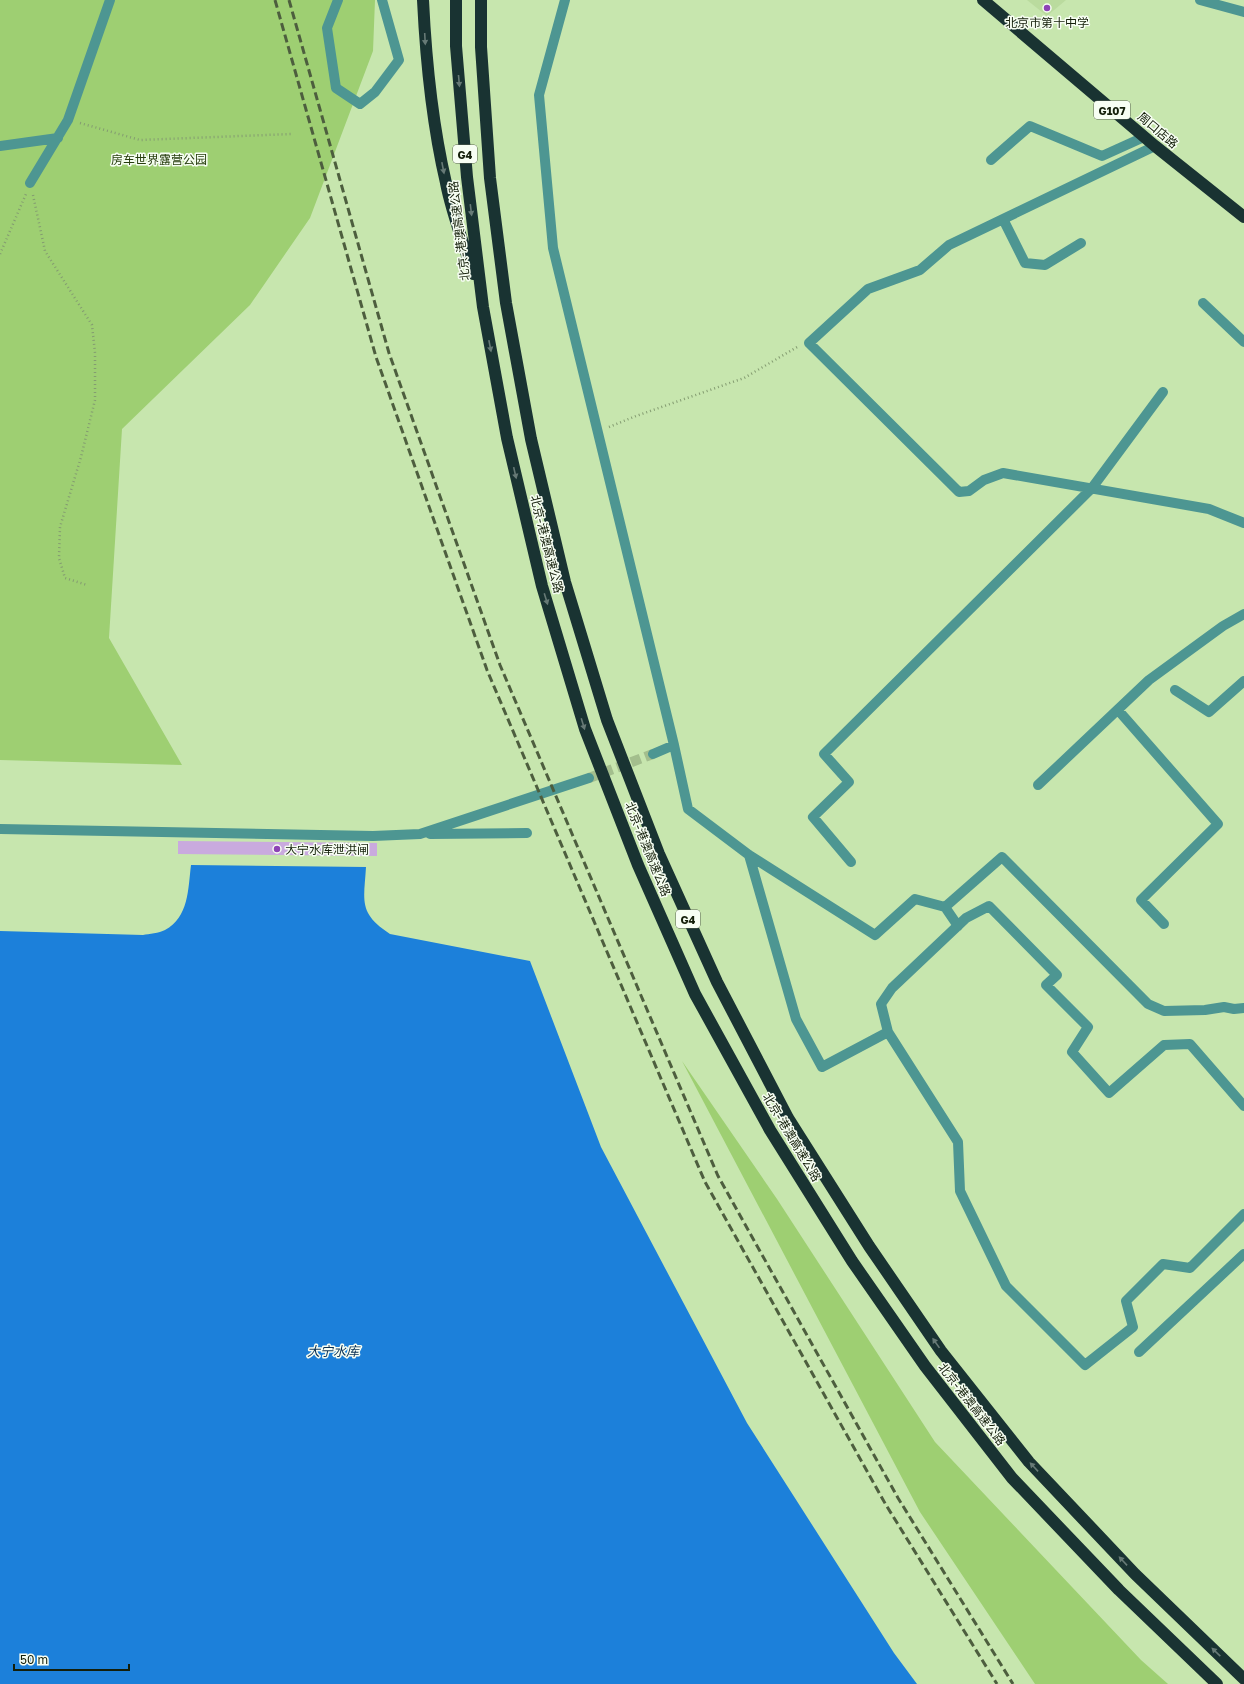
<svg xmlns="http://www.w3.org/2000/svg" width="1244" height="1684" font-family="'Golos Text','Noto Sans SC',sans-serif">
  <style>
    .built { fill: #badb9e }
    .green { fill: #9ecf72 }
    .water { fill: #1c80da }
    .building { fill: #c9aade }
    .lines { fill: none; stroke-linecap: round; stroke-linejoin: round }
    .minor-tunnel { stroke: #a3be8d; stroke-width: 10; stroke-dasharray: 10 5; stroke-linecap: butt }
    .path { stroke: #849c71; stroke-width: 2.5; stroke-dasharray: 1 3; stroke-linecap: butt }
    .minor { stroke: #4d9692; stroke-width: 10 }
    .highway { stroke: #193332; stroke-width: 12 }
    .rail { stroke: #4d5e3e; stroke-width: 3; stroke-dasharray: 8 4; stroke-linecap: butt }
    .oneway { fill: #677a76 }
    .poi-dot { fill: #8d43b6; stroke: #f7fef3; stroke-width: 1.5 }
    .labels { text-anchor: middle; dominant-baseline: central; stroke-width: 3; stroke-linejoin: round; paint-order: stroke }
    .shield { fill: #f7fef3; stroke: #586250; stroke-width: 1 }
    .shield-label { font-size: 11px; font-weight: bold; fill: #141f0a }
    .poi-label { font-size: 12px; fill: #141f0a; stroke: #f7fef3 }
    .street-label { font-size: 12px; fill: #141f0a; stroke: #f7fef3 }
    .park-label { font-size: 12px; fill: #273e0e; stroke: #f7fef3 }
    .water-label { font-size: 13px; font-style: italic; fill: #0a3054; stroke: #f7fef3 }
  </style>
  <rect width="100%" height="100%" fill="#c7e6ae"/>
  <path class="built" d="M1027 0H1066L1047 16Z"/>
  <path class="green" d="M0 0H375L373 51 310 218 250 305 122 429 109 638 182 765 0 760Z
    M682 1061 777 1199 935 1442 1141 1660 1168 1684H1035L920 1512Z"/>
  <path class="water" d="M191 865 366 867C364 901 358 913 390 934L530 961 601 1147 747 1423 894 1653 917 1684H0V931L143 935C149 934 159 933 165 930 189 917 188 889 191 865Z"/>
  <path class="building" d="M178 841 377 843V856L178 854Z"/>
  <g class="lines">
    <path class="minor-tunnel" d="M589 778 653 754"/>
    <path class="path" d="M80 123 140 140 291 134
      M33 195 45 251 92 325 95 353V400L81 457 60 527 59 558 65 578 87 585
      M0 254 26 194
      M609 427 636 416 744 378 799 346"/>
    <path class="minor" d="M338 0 327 28 336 88 360 104 375 92 399 60 382 0
      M565 0 539 95 553 248 674 745 688 809 749 855 875 935 915 899 945 907 958 926
      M1200 0 1244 12
      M0 146 58 138
      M1155 146 949 245 920 270 868 289 809 343 959 492 969 491 984 480 1003 473 1209 509 1244 523
      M991 160 1030 126 1102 156 1144 137
      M30 183 68 120 110 0
      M1003 219 1025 263 1045 265 1081 243
      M1203 303 1244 342
      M1175 690 1209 712 1244 681
      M1118 710 1218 824 1141 900 1164 924
      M653 754 674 745
      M1038 785 1149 680 1223 626 1244 614
      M0 829 373 836 420 834 589 778
      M430 834 527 833
      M749 855 796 1019 822 1067 888 1032
      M851 862 813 817 849 782 824 754 1092 488 1163 392
      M945 907 1002 857 1148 1004 1164 1011 1205 1010 1224 1007 1234 1009 1244 1008
      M1244 1106 1190 1044 1164 1045 1109 1093 1072 1052 1088 1027 1046 985 1057 975 989 906 966 918 892 988 881 1004 888 1032 958 1142 960 1191 1006 1286 1085 1365 1133 1327 1126 1301 1163 1264 1190 1268 1244 1214
      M1139 1352 1244 1254"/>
    <path class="highway" d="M423 0C426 62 432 123 446 183 452 214 464 244 473 274
      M456 0V46L467 177 483 307 507 438 542 586 585 729 638 865 695 994 770 1130 852 1261 925 1366 1012 1478 1119 1590 1217 1684
      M481 0V47L490 178 506 303 531 439 565 582 607 720 659 854 717 982 788 1118 869 1246 941 1351 1029 1462 1135 1574 1244 1679
      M983 0 1155 146 1244 217"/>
    <path class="rail" d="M275 0 376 357 487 670 705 1182 886 1505 997 1684
      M289 0 389 353 500 665 718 1176 898 1498 1013 1684"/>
  </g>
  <defs><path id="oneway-solid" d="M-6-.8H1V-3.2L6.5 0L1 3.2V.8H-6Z"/></defs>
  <g class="oneway">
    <use href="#oneway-solid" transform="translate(425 39) rotate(87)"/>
    <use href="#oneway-solid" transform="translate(459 81) rotate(85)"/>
    <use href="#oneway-solid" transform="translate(443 168) rotate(79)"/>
    <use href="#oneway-solid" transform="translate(471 210) rotate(83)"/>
    <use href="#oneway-solid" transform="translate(490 346) rotate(79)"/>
    <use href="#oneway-solid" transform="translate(515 473) rotate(77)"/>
    <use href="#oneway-solid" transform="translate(546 599) rotate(73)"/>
    <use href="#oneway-solid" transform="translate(583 724) rotate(73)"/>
    <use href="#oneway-solid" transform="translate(936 1343) rotate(-125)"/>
    <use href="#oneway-solid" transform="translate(1034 1467) rotate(-133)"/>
    <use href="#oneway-solid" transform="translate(1123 1561) rotate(-133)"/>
    <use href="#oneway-solid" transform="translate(1216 1652) rotate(-136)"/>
  </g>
  <g class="poi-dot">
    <circle cx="1047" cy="8" r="4"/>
    <circle cx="277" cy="849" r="4"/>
  </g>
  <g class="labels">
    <g class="shield">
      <rect x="1094" y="101" width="36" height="18" rx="3"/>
      <rect x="453" y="145" width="24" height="18" rx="3"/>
      <rect x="676" y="910" width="24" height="18" rx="3"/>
    </g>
    <g class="shield-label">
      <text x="1112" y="110">G107</text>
      <text x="465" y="154">G4</text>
      <text x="688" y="919">G4</text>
    </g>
    <g class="poi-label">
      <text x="1047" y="22">北京市第十中学</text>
      <text x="285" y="849" text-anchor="start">大宁水库泄洪闸</text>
    </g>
    <g class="street-label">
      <text transform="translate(1158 130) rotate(40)">周口店路</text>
      <text transform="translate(459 231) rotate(-97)">北京-港澳高速公路</text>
      <text transform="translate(547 544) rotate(76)">北京-港澳高速公路</text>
      <text transform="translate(648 849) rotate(68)">北京-港澳高速公路</text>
      <text transform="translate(792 1137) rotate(59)">北京-港澳高速公路</text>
      <text transform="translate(972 1404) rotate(52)">北京-港澳高速公路</text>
    </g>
    <g class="park-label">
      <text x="159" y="159">房车世界露营公园</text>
    </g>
    <g class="water-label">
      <text x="333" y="1351">大宁水库</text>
    </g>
  </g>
  <path d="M14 1664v6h115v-6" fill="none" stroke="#141f0a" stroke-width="2"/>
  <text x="20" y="1664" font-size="12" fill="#141f0a" stroke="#f7fef3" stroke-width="3" paint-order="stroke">50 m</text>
</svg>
